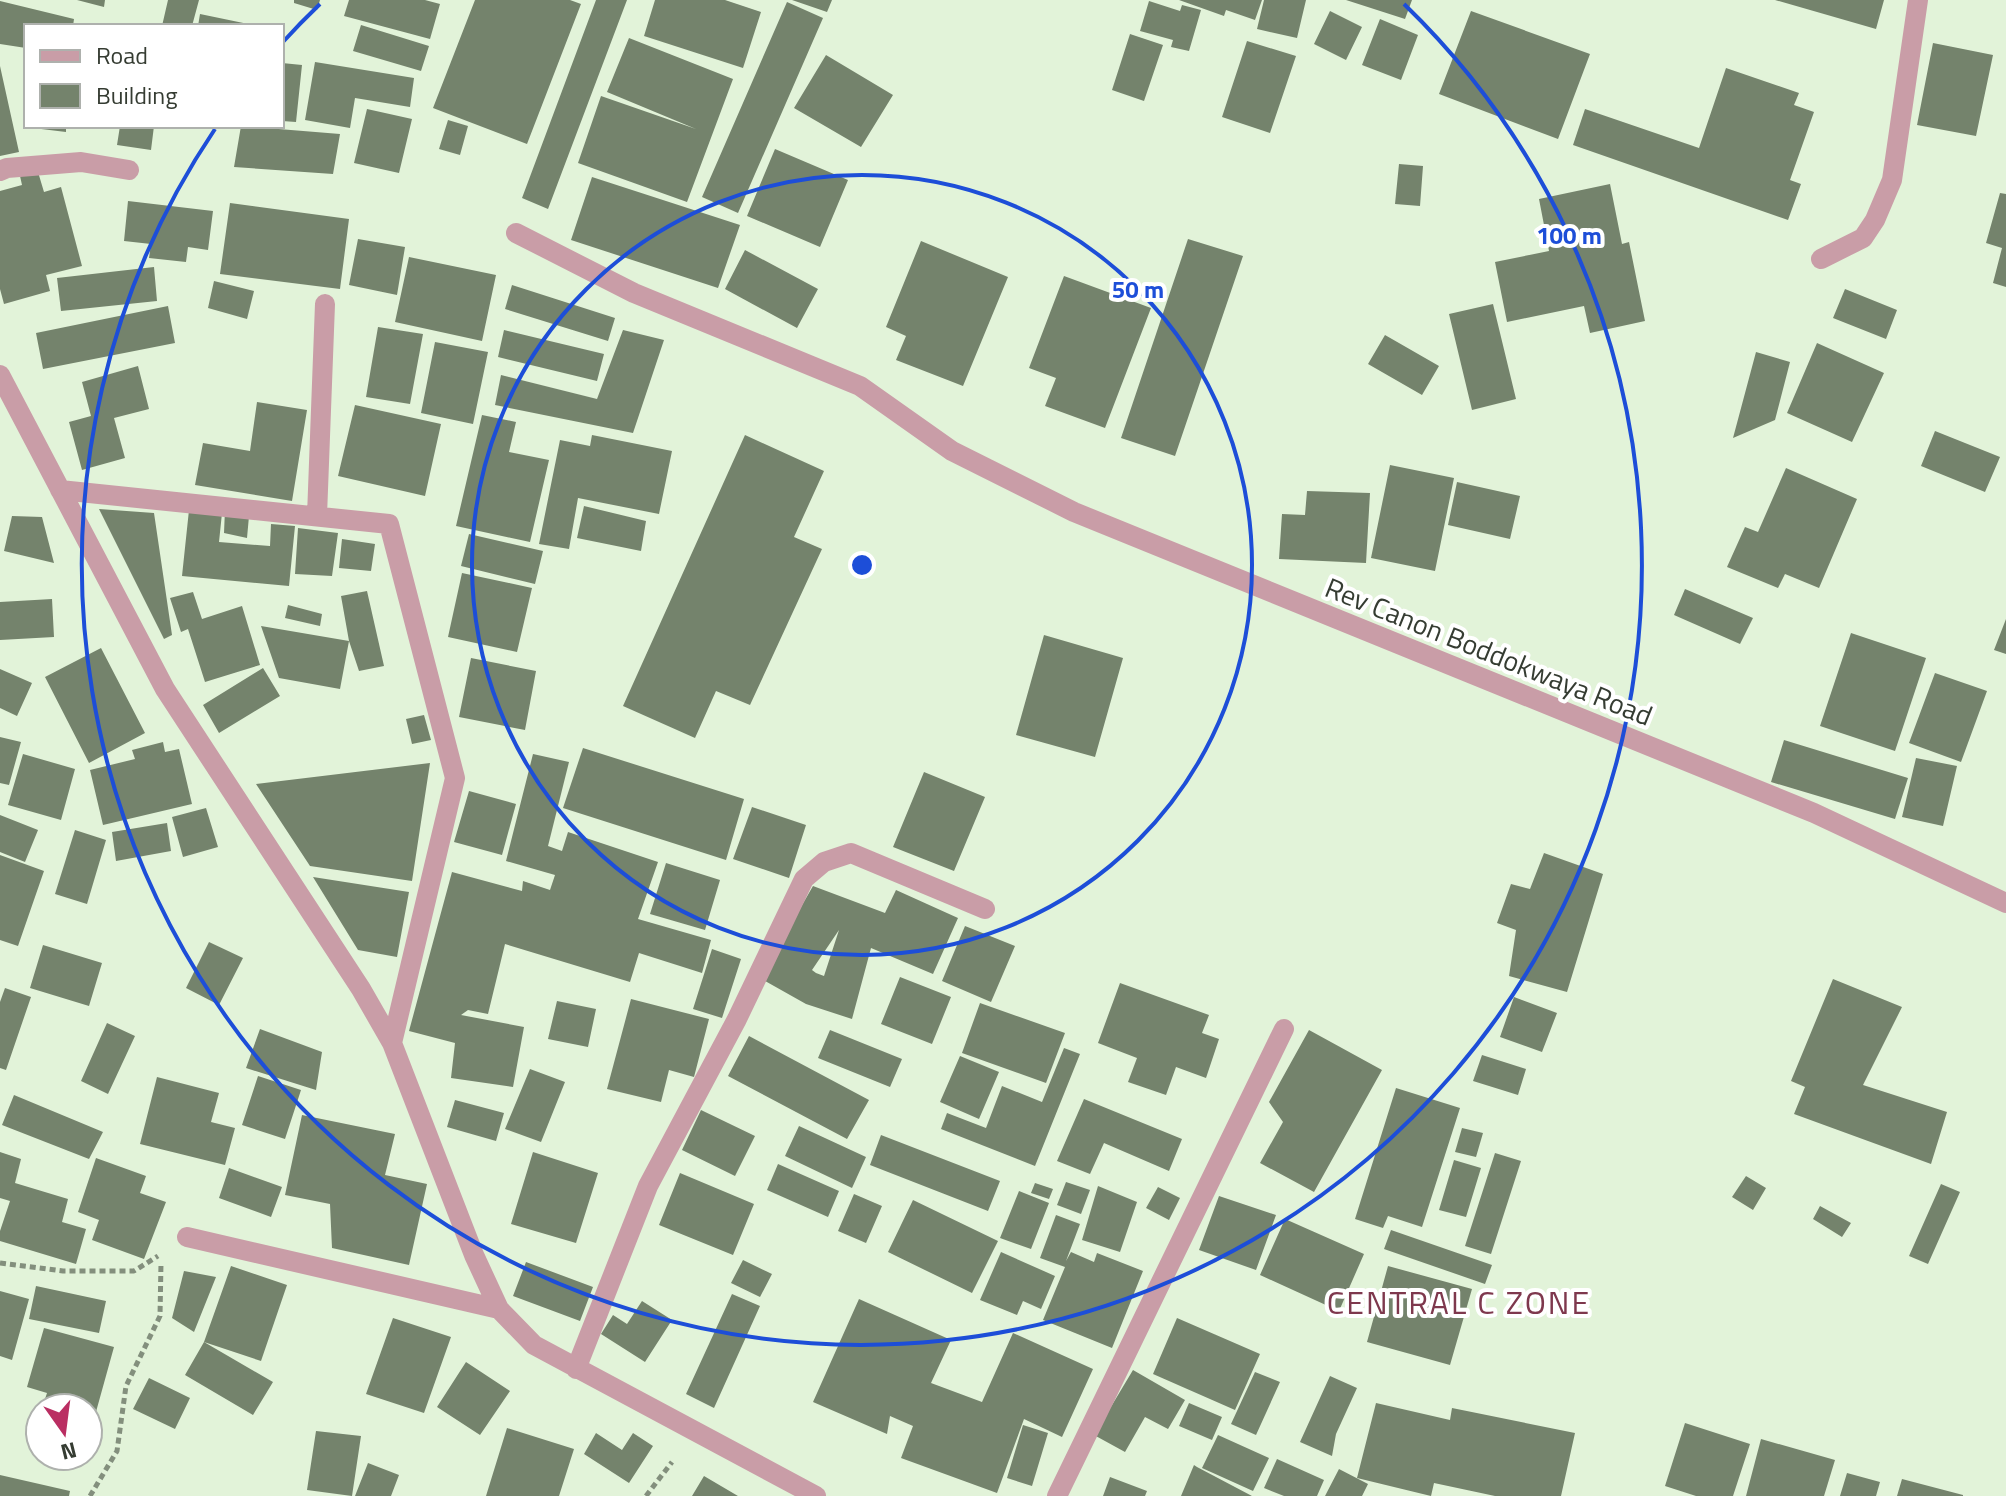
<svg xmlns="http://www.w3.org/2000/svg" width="2006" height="1496" font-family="'Titillium Web',sans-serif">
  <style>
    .building { fill: #74836c; fill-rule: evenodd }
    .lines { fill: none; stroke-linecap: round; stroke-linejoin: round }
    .path { stroke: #838f7d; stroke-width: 5; stroke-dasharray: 6 4; stroke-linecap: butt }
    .minor { stroke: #c99da7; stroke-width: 20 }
    .ring { fill: none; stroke: #1d4ed8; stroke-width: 4 }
    .labels { text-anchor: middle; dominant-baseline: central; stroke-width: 8; stroke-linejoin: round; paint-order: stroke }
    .street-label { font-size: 28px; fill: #353c32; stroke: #fff }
    .quarter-label { font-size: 32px; letter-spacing: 2px; fill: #7e384d; stroke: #fff }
    .centre { fill: #1d4ed8; stroke: #fff; stroke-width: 4 }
    .ring-label { font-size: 24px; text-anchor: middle; font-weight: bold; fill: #1d4ed8; stroke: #fff; stroke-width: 8; stroke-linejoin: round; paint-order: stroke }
  </style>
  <rect width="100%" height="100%" fill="#e2f3d9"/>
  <path class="building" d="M77 0H105L104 7Z
    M168 0H199L192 26H162Z
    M294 0H320L317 10 294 3Z
    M349 0H425L440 4 430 39 344 16Z
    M475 0H570L581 4 527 144 433 108Z
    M596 0H627L548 209 522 198Z
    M655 0H725L761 12 743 68 644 36Z
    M792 0H832L827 12Z
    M1179 0H1262L1255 20 1226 10 1224 16Z
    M1264 0H1306L1297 38 1257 29Z
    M1346 0H1412L1405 19Z
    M1775 0H1884L1876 29Z
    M0 1 74 19 73 26H26V48L0 44Z
    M1149 1 1180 11 1182 5 1201 10 1189 51 1171 47 1173 40 1140 31Z
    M787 2 823 18 738 213 702 197Z
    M1330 11 1362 27 1346 60 1314 44Z
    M1471 11 1590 54 1558 139 1439 94Z
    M200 14 253 25V26H198Z
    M1380 19 1418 35 1401 80 1362 65Z
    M361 25 429 46 421 71 353 51Z
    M1130 34 1163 45 1144 101 1112 90Z
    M629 38 733 79 687 202 578 163 601 96 696 129 607 92Z
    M1247 41 1296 56 1270 133 1222 117Z
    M1933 43 1993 55 1976 136 1917 125Z
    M826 55 893 95 861 147 794 108Z
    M315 62 414 78 410 107 355 98 350 128 305 120Z
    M282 63 302 65 296 122 282 121Z
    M0 66 19 152 0 156Z
    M1726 68 1799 93 1794 105 1814 112 1790 180 1801 184 1788 220 1573 145 1585 109 1699 148Z
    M367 109 412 119 399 173 354 163Z
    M448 120 468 126 460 155 439 149Z
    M33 126H66V132L33 128Z
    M120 126H154L151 150 117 145Z
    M241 126 340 134 333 174 234 167Z
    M775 149 848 180 820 247 747 216Z
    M1399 164 1423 166 1420 206 1395 204Z
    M38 172 44 192 61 187 82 266 46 275 50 291 4 304 0 289V191L22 185 20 176Z
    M592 177 740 225 718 288 571 240Z
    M1610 184 1622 244 1629 242 1645 321 1590 333 1584 306 1507 322 1495 262 1549 251 1539 199Z
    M2000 193 2006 194V287L1993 283 2002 248 1986 243Z
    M128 201 213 211 208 250 188 247 186 262 149 258 151 244 124 241Z
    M230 203 349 219 340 289 220 274Z
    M358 239 405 247 397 295 349 285Z
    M1188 239 1243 256 1175 456 1121 438Z
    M921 241 1008 277 963 386 896 360 906 336 886 327Z
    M745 250 818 289 797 328 725 289Z
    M409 257 496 275 482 341 395 322Z
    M154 267 157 301 61 311 57 278Z
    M1064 276 1151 308 1105 428 1045 406 1056 378 1029 368Z
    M214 281 254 291 247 319 208 308Z
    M512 285 615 318 608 341 505 309Z
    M1845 289 1897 310 1886 339 1833 318Z
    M1493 304 1516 399 1472 410 1449 314Z
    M168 306 175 343 43 369 36 333Z
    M378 327 423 334 410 404 366 397Z
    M504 330 604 354 597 381 498 357Z
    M623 330 664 340 633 433 495 405 501 375 597 399Z
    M1385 335 1439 366 1422 395 1368 364Z
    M435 342 488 352 473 424 421 413Z
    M1817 343 1884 373 1852 442 1787 413Z
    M1756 352 1790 362 1775 420 1733 438Z
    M138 366 149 409 114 418 125 458 82 470 69 422 91 416 82 382Z
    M257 402 307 410 292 501 195 485 203 443 250 451Z
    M355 405 441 424 425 496 338 476Z
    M482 415 516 422 509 452 549 460 530 542 456 526Z
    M1935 431 2000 457 1985 492 1921 466Z
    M592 435 672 451 659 514 578 498 569 549 539 544 560 440 590 446Z
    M745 435 824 471 794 537 822 549 750 705 716 691 695 738 623 706Z
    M1390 465 1454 478 1435 571 1371 558Z
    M1786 468 1857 499 1819 588 1785 574 1778 588 1727 567 1745 527 1758 532Z
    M1457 482 1520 496 1510 539 1448 525Z
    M1307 491 1370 493 1366 563 1279 559 1282 514 1305 515Z
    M584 506 646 521 641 551 577 538Z
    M99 509 154 513 172 635 164 639Z
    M225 509 249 516 247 538 224 533Z
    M189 510 222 513 219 542 270 546 271 524 295 526 289 586 182 576Z
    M12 516 42 517 54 563 4 551Z
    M298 528 338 533 332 576 295 574Z
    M469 534 543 551 535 584 461 566Z
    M342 539 375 544 371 571 339 568Z
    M462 573 532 588 517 652 448 637Z
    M1685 589 1753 618 1740 644 1674 615Z
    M367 591 384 666 359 671 349 641 341 596Z
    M193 592 202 619 242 606 260 665 205 682 188 629 181 632 170 598Z
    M52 599 54 637 0 640V602Z
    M288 605 322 614 320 626 285 618Z
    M2006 619V654L1994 650Z
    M261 626 349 641 340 689 279 678Z
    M1851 633 1926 658 1895 751 1820 726Z
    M1044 635 1123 658 1095 757 1016 735Z
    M101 648 145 733 89 763 45 677Z
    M471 658 536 671 525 730 459 717Z
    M263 668 280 696 219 733 203 705Z
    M0 669 32 683 17 716 0 708Z
    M1935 673 1987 691 1961 762 1909 743Z
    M424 715 431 740 412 744 406 719Z
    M0 737 21 742 9 785 0 783Z
    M1784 740 1908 778 1895 819 1771 782Z
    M163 742 165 752 179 749 192 804 103 825 90 770 135 759 132 750Z
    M583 748 744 799 726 860 563 808Z
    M23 754 75 769 61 820 8 805Z
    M533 754 569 762 548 846 562 851 568 832 658 862 638 919 711 940 702 973 639 953 630 982 505 944 488 1014 468 1010 461 1015 524 1027 513 1087 451 1078 455 1043 409 1031 452 872 522 891 523 881 550 890 555 875 506 861Z
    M1916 758 1957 766 1943 826 1902 817Z
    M430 763 412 881 310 866 256 784Z
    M924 772 985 797 954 871 893 847Z
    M469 791 516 804 502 855 454 842Z
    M752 807 806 825 789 878 733 859Z
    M206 808 218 847 183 857 172 817Z
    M0 815 38 830 25 862 0 852Z
    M167 823 171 851 116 861 112 832Z
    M75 830 106 840 87 904 55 894Z
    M1544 853 1603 874 1567 992 1509 976 1516 930 1497 923 1511 884 1530 889Z
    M0 855 44 871 18 946 0 940Z
    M666 863 720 880 705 930 650 914Z
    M313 877 409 892 397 957 358 950Z
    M813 886 885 913 896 890 958 918 933 974 871 948 852 1019 806 1004 760 978ZM839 930 824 976 816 973 812 970Z
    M965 926 1015 946 991 1002 942 981Z
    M209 942 243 958 219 1005 186 988Z
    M43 945 102 963 89 1006 30 988Z
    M712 949 741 959 722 1018 693 1009Z
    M900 977 951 997 932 1044 881 1024Z
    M1833 979 1902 1007 1863 1085 1947 1112 1931 1164 1794 1114 1805 1087 1791 1081Z
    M1120 983 1209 1015 1202 1033 1219 1039 1206 1078 1176 1067 1166 1095 1128 1082 1137 1058 1098 1043Z
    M5 988 31 997 6 1070 0 1068V1002Z
    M1514 997 1557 1013 1542 1052 1500 1037Z
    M631 999 709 1019 694 1077 669 1070 661 1102 607 1089Z
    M557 1001 596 1009 588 1047 548 1039Z
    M980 1003 1065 1033 1046 1083 962 1053Z
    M107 1023 135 1036 108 1094 81 1081Z
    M260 1029 322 1052 316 1090 246 1068Z
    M830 1030 902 1059 890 1087 818 1058Z
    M1309 1030 1382 1070 1314 1192 1260 1163 1283 1122 1269 1102Z
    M749 1036 869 1100 847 1139 728 1076Z
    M1064 1048 1080 1054 1035 1166 941 1129 947 1113 986 1128 1002 1086 1042 1102Z
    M1482 1055 1526 1069 1518 1095 1473 1081Z
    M960 1056 999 1072 979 1119 940 1102Z
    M530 1069 565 1082 541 1142 505 1129Z
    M258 1076 301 1090 285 1139 242 1125Z
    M157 1077 219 1093 211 1122 235 1128 225 1165 140 1144Z
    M1396 1088 1460 1108 1422 1227 1388 1216 1383 1228 1355 1219Z
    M14 1095 103 1132 89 1159 2 1125Z
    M1084 1099 1182 1139 1169 1171 1104 1143 1090 1174 1057 1161Z
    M455 1100 504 1113 496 1141 447 1127Z
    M701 1110 755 1136 735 1176 682 1150Z
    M302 1115 395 1134 385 1175 427 1184 409 1265 332 1248 330 1204 285 1195Z
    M799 1126 866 1157 852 1188 785 1156Z
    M1462 1128 1483 1133 1476 1157 1455 1152Z
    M881 1135 1000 1181 988 1211 870 1165Z
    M0 1152 21 1159 15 1183 68 1199 62 1222 86 1229 76 1264 0 1241V1231L10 1201 0 1198Z
    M533 1152 598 1173 576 1243 511 1224Z
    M1495 1153 1521 1161 1491 1254 1465 1246Z
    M96 1158 146 1176 140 1193 166 1202 144 1259 92 1240 99 1220 78 1212Z
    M1454 1160 1481 1168 1466 1217 1439 1210Z
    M778 1164 839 1191 828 1217 767 1190Z
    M229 1168 282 1187 271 1217 219 1198Z
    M680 1173 754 1204 733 1255 659 1225Z
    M1746 1176 1766 1188 1753 1210 1732 1197Z
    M1066 1182 1090 1190 1081 1214 1057 1205Z
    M1035 1183 1053 1189 1049 1199 1031 1193Z
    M1941 1184 1960 1192 1928 1264 1909 1256Z
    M1098 1186 1137 1202 1120 1252 1082 1240Z
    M1158 1187 1180 1198 1169 1220 1146 1208Z
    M1019 1191 1049 1203 1031 1249 1000 1238Z
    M854 1194 882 1206 866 1243 838 1231Z
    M1219 1196 1276 1215 1256 1270 1199 1250Z
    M913 1200 998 1241 972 1293 888 1252Z
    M1820 1206 1851 1223 1842 1237 1813 1219Z
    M1056 1215 1080 1224 1066 1261 1071 1252 1094 1262 1097 1253 1143 1271 1112 1348 1043 1320 1065 1267 1040 1258Z
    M1285 1219 1364 1254 1339 1311 1260 1275Z
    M1391 1230 1492 1265 1485 1284 1384 1249Z
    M1001 1252 1055 1276 1041 1309 1023 1301 1017 1315 980 1300Z
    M743 1260 772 1274 760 1297 731 1283Z
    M526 1262 593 1287 580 1321 513 1296Z
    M231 1266 287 1285 261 1361 204 1342Z
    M1388 1266 1472 1289 1450 1365 1367 1342Z
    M184 1271 216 1277 194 1332 172 1318Z
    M36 1286 106 1301 99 1333 29 1319Z
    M0 1291 29 1299 12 1360 0 1356Z
    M732 1294 760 1306 714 1408 686 1394Z
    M859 1299 951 1340 931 1383 982 1402 1013 1333 1093 1369 1062 1437 1024 1419 997 1493 901 1458 913 1426 890 1416 887 1434 813 1402Z
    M642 1301 672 1320 645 1362 601 1334 613 1315 627 1324Z
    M393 1318 451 1337 424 1413 366 1394Z
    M1177 1318 1260 1354 1235 1410 1153 1374Z
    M44 1328 114 1347 89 1437 88 1408H42L47 1393 27 1387Z
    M204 1342 273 1382 253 1415 185 1375Z
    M466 1362 510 1391 480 1435 437 1407Z
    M1133 1370 1185 1400 1168 1429 1145 1417 1125 1452 1094 1435Z
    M1255 1372 1280 1382 1256 1435 1231 1424Z
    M1330 1376 1357 1388 1336 1434 1332 1456 1300 1442Z
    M149 1378 190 1398 175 1429 133 1409Z
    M1189 1403 1222 1417 1212 1440 1179 1426Z
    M1376 1403 1450 1420 1452 1408 1575 1433 1561 1496H1495L1434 1483 1431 1496 1357 1478Z
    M40 1418V1448L31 1445Z
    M1685 1423 1750 1444 1733 1496H1696L1665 1486Z
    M1023 1425 1048 1433 1032 1486 1007 1478Z
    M507 1428 574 1449 559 1496H486Z
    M316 1431 361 1436 352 1496 307 1490Z
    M596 1433 622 1450 633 1433 653 1446 629 1483 584 1454Z
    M1218 1435 1269 1458 1253 1491 1202 1468Z
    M1761 1439 1835 1460 1824 1496H1746Z
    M1277 1459 1324 1480 1317 1496H1284L1264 1488Z
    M368 1463 399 1475 391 1496H355Z
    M1194 1465 1197 1467 1252 1496H1181Z
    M1339 1469 1368 1484 1362 1496H1325Z
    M1847 1473 1880 1482 1876 1496H1840Z
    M0 1475 70 1491 69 1496H0Z
    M704 1476 738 1496H692Z
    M1110 1477 1147 1491 1145 1496H1103Z
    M1902 1479 1963 1495V1496H1897Z"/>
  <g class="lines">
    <path class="path" d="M0 1263 63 1271H134L158 1256
      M90 1496 117 1451 126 1386 160 1316 161 1263
      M646 1496 672 1462"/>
    <path class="minor" d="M0 171 7 168 81 162 129 170
      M516 233 634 293 860 386 952 451 1074 512 1814 813 2006 903
      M1821 259 1863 238 1875 220 1892 180 1918 0
      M0 375 165 689 361 989 392 1043 474 1255 499 1309 534 1345 816 1496
      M60 490 389 524 455 778 392 1043
      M317 516 325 304
      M187 1237 499 1309
      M576 1369 648 1186 737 1019 804 879 824 862 851 853 985 909
      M1057 1496 1284 1029"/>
  </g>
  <g class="ring">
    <circle cx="862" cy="565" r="390"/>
    <path d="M282 43A780 780 0 0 1 320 4M1404 4A780 780 0 1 1 215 129"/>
  </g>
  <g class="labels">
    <g class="street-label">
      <text transform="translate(1489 651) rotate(22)">Rev Canon Boddokwaya Road</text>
    </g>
    <g class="quarter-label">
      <text x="1459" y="1302">CENTRAL C ZONE</text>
    </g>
  </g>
  <circle cx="862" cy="565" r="12" class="centre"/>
  <g class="ring-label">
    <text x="1569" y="244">100 m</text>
    <text x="1138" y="298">50 m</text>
  </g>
  <rect x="24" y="24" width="260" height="104" fill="#ffffff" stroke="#aeb1ad" stroke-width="2"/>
  <rect x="40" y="50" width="40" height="12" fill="#c99da7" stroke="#aeb1ad" stroke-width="2"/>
  <text x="96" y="64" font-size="24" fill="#353c32">Road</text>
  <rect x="40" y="84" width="40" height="24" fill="#74836c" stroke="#aeb1ad" stroke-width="2"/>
  <text x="96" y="104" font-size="24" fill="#353c32">Building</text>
  <g transform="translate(64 1432) rotate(166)"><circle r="38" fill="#ffffff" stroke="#aeb1ad" stroke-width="2"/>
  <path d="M0-6L14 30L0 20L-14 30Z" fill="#ba2e62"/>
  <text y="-12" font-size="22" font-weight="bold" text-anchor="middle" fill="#353c32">N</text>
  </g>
</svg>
